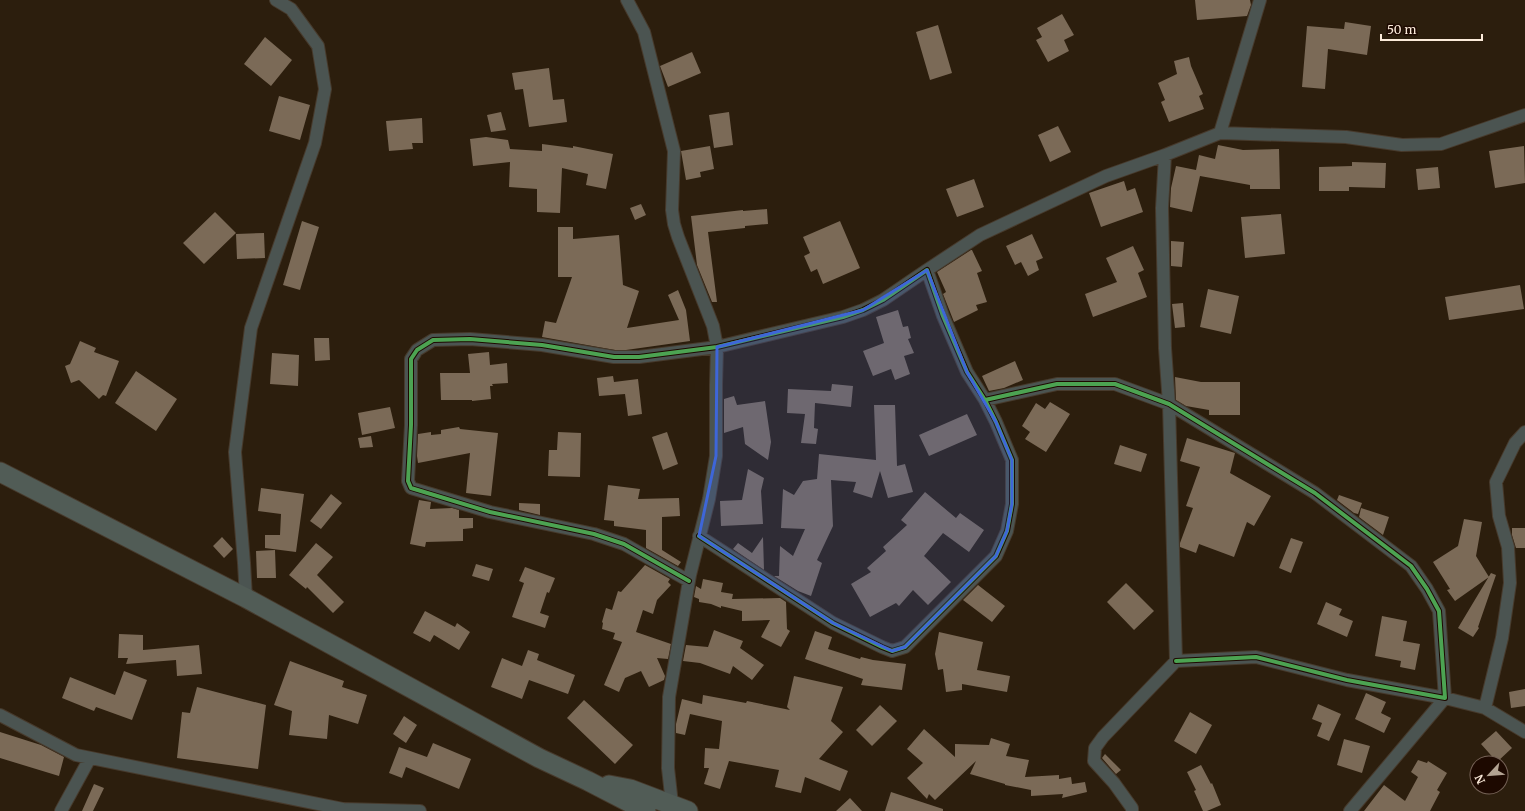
<svg xmlns="http://www.w3.org/2000/svg" width="1525" height="811" font-family="Merriweather,serif">
  <style>
    .building { fill: #7b6a57 }
    .lines { fill: none; stroke-linecap: round; stroke-linejoin: round }
    .minor-casing { stroke: #473a2c; stroke-width: 14 }
    .primary-casing { stroke: #473a2c; stroke-width: 21 }
    .minor { stroke: #4b5451; stroke-width: 12 }
    .primary { stroke: #515c56; stroke-width: 19 }
    .cycleway-casing { stroke: #1d0900; stroke-width: 6 }
    .cycleway { stroke: #4ca352; stroke-width: 4 }
    .marked { fill: #3e66d8; fill-opacity: 0.2; stroke: #3e66d8; stroke-width: 3; stroke-linejoin: round }
  </style>
  <rect width="100%" height="100%" fill="#2c1e0d"/>
  <path class="building" d="M1195 0H1250L1251 5 1247 16 1197 20Z
    M1062 14 1074 35 1064 40 1069 51 1048 62 1036 40 1042 37 1037 28Z
    M1345 22 1371 26 1367 55 1328 49 1325 89 1302 87 1307 26 1344 29Z
    M938 25 952 73 930 80 916 32Z
    M265 37 292 60 271 86 244 64Z
    M692 52 701 73 668 87 660 66Z
    M1189 57 1191 66 1203 94 1199 96 1204 109 1169 122 1161 102 1165 100 1158 83 1177 74 1174 61Z
    M549 68 553 100 564 99 567 122 529 127 523 89 515 90 512 73Z
    M279 96 310 105 300 140 269 131Z
    M501 112 506 130 491 132 487 115Z
    M729 112 733 145 714 148 709 115Z
    M422 118 423 143H412L413 149 389 151 386 121Z
    M1058 126 1071 152 1050 162 1038 135Z
    M486 137 508 140 510 149 542 151V144L573 148V146L613 154 606 189 586 185 588 174 562 168 560 213 537 212V189L509 187 510 162 473 166 470 139Z
    M1218 145 1243 150 1279 149 1280 189H1250V185L1200 176 1192 212 1170 207 1171 188 1176 166 1196 170 1199 155 1215 159Z
    M710 146 714 169 700 172 701 177 686 180 681 151Z
    M1524 146 1525 183 1495 188 1489 151Z
    M1352 162 1386 163 1385 188 1349 187V191H1319V167L1352 166Z
    M1438 167 1440 188 1418 190 1416 169Z
    M974 179 984 207 957 217 946 189Z
    M1124 181 1127 191 1135 188 1143 212 1101 227 1089 193Z
    M641 204 646 215 635 220 630 208Z
    M767 209 768 224 745 226V228L708 232 717 302H712L697 265 691 216 743 210V211Z
    M215 212 236 233 204 264 183 243Z
    M1281 214 1285 254 1245 258 1241 217Z
    M302 221 319 227 300 290 283 285Z
    M840 221 860 268 823 284 817 269 811 272 804 256 810 253 803 237Z
    M558 227H573V239L619 235 623 285 639 291 627 328 679 320 668 295 678 290 686 310 690 341 626 350H615L542 337 545 321 556 323 572 277H558Z
    M264 233 265 258 237 259 236 234Z
    M1032 234 1043 258 1036 261 1039 270 1028 276 1021 262 1015 265 1006 246Z
    M1171 241 1184 242 1182 267 1171 266Z
    M1133 246 1144 270 1138 273 1147 297 1093 317 1085 294 1117 282 1106 258Z
    M971 250H972L982 271 977 273 987 302 976 305 978 310 954 322 943 294 946 292 937 272Z
    M1520 285 1524 309 1449 320 1445 297Z
    M1208 289 1239 296 1231 334 1200 327Z
    M1183 303 1185 327 1175 328 1172 304Z
    M898 310 903 327 908 326 911 338 908 339 914 353 904 356 910 374 895 380 891 369 873 376 863 351 884 343 876 317Z
    M314 338H329L330 360 315 361Z
    M80 341 96 348 94 352 119 361 106 396 103 395 99 399 79 380 71 383 65 366 70 364Z
    M489 352 490 365 507 363 508 383 492 384 493 386H490L491 399 472 401V400H441L440 373H470L468 354Z
    M272 353 299 355 298 386 270 384Z
    M1015 361 1023 380 1004 388 989 391 982 376Z
    M136 371 177 399 156 431 115 403Z
    M613 376 614 382 638 379 642 414 628 416 625 394 599 396 597 378Z
    M1175 377 1201 382H1240V415H1209V410L1186 406 1176 400Z
    M832 384 853 386 851 407 815 403 814 428 818 429 816 444 801 443 805 414 787 413 788 389 831 391Z
    M734 396 737 405 765 401 771 442 768 460 745 444 743 427 724 433V399Z
    M1050 402 1070 414 1046 452 1025 439 1030 432 1022 426 1036 403 1045 409Z
    M874 405H895L897 466 905 464 913 492 888 498 880 471 872 498 853 492 856 482 831 480 833 526 817 560 822 563 811 596 798 591 774 576H779L780 546 793 556 805 529 781 528 783 489 794 495 803 481 817 479 819 454 876 460Z
    M390 407 395 428 362 435 358 413Z
    M967 414 977 435 929 456 919 435Z
    M459 427 460 429 498 433 491 496 466 493 470 453 418 463 417 456 418 434 431 432V435L441 434V430Z
    M558 432 581 433 580 477 548 476 549 450H557Z
    M667 432 678 464 663 470 652 437Z
    M371 436 373 447 360 448 358 438Z
    M1187 438 1235 453 1230 473 1271 496 1254 526 1247 522 1234 557 1199 544 1196 553 1180 547V543L1193 508 1186 506 1200 467 1180 461Z
    M1120 445 1147 454 1141 472 1114 464Z
    M748 469 764 478 761 491 763 524 721 526 720 501 742 500Z
    M608 485 640 489 638 499 679 498 680 516 662 517V550L681 562 678 566 646 548V530L614 526V521L604 520Z
    M261 488 304 494 296 552 265 548V535H280L281 514 258 511Z
    M925 492 956 518 960 513 984 530 969 552 943 533 924 556 951 582 928 605 913 590 899 606 896 603 870 617 851 584 871 572 867 568 886 551 883 547 907 525 901 520Z
    M331 494 342 503 321 529 310 521Z
    M1339 495 1362 503 1358 514 1354 513 1337 500Z
    M419 500 431 502 430 509 452 508 459 510V518H473V528L463 529V541L426 542 425 547 410 544Z
    M519 503 540 504V515L519 510Z
    M1361 508 1389 517 1383 535 1359 517Z
    M1464 519 1482 522 1476 556 1489 577 1455 601 1447 590 1450 589 1433 562 1458 546Z
    M1512 528H1525V548H1516L1512 535Z
    M222 537 233 549 224 558 213 546Z
    M763 537 764 570 733 549 738 543 752 553Z
    M1291 538 1303 542 1291 573 1279 568Z
    M316 543 333 557 317 575 344 602 333 613 307 587 306 589 289 575Z
    M275 550 276 578H257L256 551Z
    M476 564 493 569 489 581 472 576Z
    M645 565 670 579 668 582 671 585 657 600 653 614 643 610 636 632 671 644 668 659 657 658 665 676 664 680 649 687 641 671 625 678 619 692 604 685 622 642 613 639 615 633 602 629 603 623 602 622 606 608 612 610 618 591 621 592Z
    M525 567 555 578 549 593 547 592 540 613 549 616 545 628 512 617 524 583 519 581Z
    M1491 573 1496 575 1478 627 1479 628 1473 637 1458 628Z
    M703 579 723 583 721 592 733 594 732 599 780 598 786 602 787 629 790 631 781 647 761 637 770 620 742 621V611L721 606V608L711 604 699 602V599L694 597 696 586 701 589Z
    M1126 583 1154 611 1134 630 1107 602Z
    M978 585 1005 606 992 622 963 600Z
    M1326 602 1342 609 1339 615 1353 621 1347 637 1317 624Z
    M425 611 455 627 457 623 470 632 459 650 434 635 430 642 413 633Z
    M1382 616 1407 621 1403 641 1420 644 1415 670 1400 667 1401 661 1375 656Z
    M714 630 743 641 740 648 764 665 752 680 733 666 730 674 700 663 683 661 686 645 708 647Z
    M815 631 832 637 828 649 860 659 861 657 873 660 906 664 902 690 861 685 863 679 805 659Z
    M939 632 983 642 977 670 1010 676 1007 692 962 684V690L946 692 943 669 938 670 935 654Z
    M119 634 143 635V650L199 645 202 674 177 676 176 660 126 664 128 658H118Z
    M528 650 539 654 537 660 575 675 568 694 529 680 522 699 491 687 502 658 522 666Z
    M290 661 344 681 342 687 367 695 358 724 329 715 327 739 289 735 292 711 274 705Z
    M124 671 147 680 132 720 96 707 94 711 62 698 70 677 115 695Z
    M794 676 843 687 831 721 843 732 819 759 848 771 840 791 805 777 801 793 775 787 779 770 729 761 720 789 704 784 709 768H704L705 748 719 749 722 721 690 714 685 735 676 733V724L682 699 702 704 703 695 746 703 747 701 790 710 787 707Z
    M197 687 266 705 258 769 177 758 182 712 190 713Z
    M1525 689V706L1511 708 1509 692Z
    M1366 693 1386 702 1381 713 1391 718 1384 733 1355 719Z
    M584 700 633 745 615 764 567 718Z
    M1318 704 1341 714 1329 741 1317 736 1322 723 1312 719Z
    M880 705 897 721 872 746 856 730Z
    M1190 712 1212 725 1196 754 1174 741Z
    M404 716 417 725 406 743 393 734Z
    M924 729 955 757V744L989 745 991 738 1010 744 1006 756 1029 760 1025 777 1059 775V779L1071 777 1072 784 1085 782 1087 792 1062 798 1063 794 1031 796V790L1005 785V784L970 774 976 761 935 800 929 794 927 799 907 778 923 763 907 749Z
    M1496 731 1512 748 1497 762 1481 744Z
    M0 732 41 745 64 757 59 776 0 758Z
    M1344 739 1370 746 1362 773 1337 765Z
    M433 743 471 759 459 789 406 767 402 778 389 773 399 747 427 757Z
    M1105 754 1121 770 1116 774 1102 758Z
    M1418 760 1427 763 1428 761 1447 773 1437 790 1440 792 1430 811H1364L1384 785 1405 801 1418 777 1411 772Z
    M1201 765 1211 784 1212 783 1221 805 1207 811H1203L1194 791 1196 790 1187 772Z
    M94 784 104 788 93 811H82Z
    M891 792 943 809V811H885Z
    M850 798 862 811H836Z"/>
  <g class="lines">
    <g class="minor-casing">
      <path id="minor" d="M627 0 644 32 674 151 672 210 674 224 678 237 713 326 717 347 716 385V456L709 499 690 575 669 697 668 768 672 804
        M1220 133 1260 0
        M927 270 980 235 1106 176 1165 155 1220 133 1346 137 1402 145 1441 144 1525 115
        M985 400 1057 384H1115L1169 404 1315 493 1411 566 1427 589 1439 611 1445 698 1347 680 1256 657 1176 661
        M689 581 624 544 594 534 490 512 411 488 408 481 411 425V359L417 350 433 340 470 339 542 345 614 357H639L717 347 843 317 863 310 883 300 927 270 943 316 967 372 985 400 996 422 1012 460V504L1007 531 996 556 905 647 892 651 882 647 833 623 699 536
        M246 598 244 563 235 452 251 328 315 143 325 89 318 46 291 9 276 0
        M1485 708 1502 638 1510 583 1508 547 1499 516 1496 482 1515 443 1525 432
        M0 715 76 755 343 809 420 811
        M61 811 90 758
        M1132 811V808L1114 783 1094 761 1095 748 1103 737 1176 661 1169 404 1165 348 1162 208 1165 155
        M1350 811 1445 698 1485 708 1525 732"/>
    </g>
    <g class="primary-casing">
      <path id="primary" d="M0 472 246 598 539 758 588 781 646 811
        M609 785 630 789 688 811"/>
    </g>
    <use href="#minor" class="minor"/>
    <use href="#primary" class="primary"/>
    <g class="cycleway-casing">
      <path id="cycleway" d="M985 400 1057 384H1115L1169 404 1315 493 1411 566 1427 589 1439 611 1445 698 1347 680 1256 657 1176 661
        M689 581 624 544 594 534 490 512 411 488 408 481 411 425V359L417 350 433 340 470 339 542 345 614 357H639L717 347 843 317 863 310 883 300 927 270 943 316 967 372 985 400 996 422 1012 460V504L1007 531 996 556 905 647 892 651 882 647 833 623 699 536"/>
    </g>
    <use href="#cycleway" class="cycleway"/>
  </g>
  <path class="marked" d="M927 270 967 372 996 422 1012 460V504L1007 531 996 556 905 647 892 651 833 623 699 536 716 456 717 347 863 310Z"/>
  <g transform="translate(1489 775) rotate(244)"><circle r="19" fill="#1d0900" stroke="#766357"/>
  <path d="M0-3L7 15L0 10L-7 15Z" fill="#b3a392"/>
  <text y="-6" font-size="11" font-weight="bold" text-anchor="middle" fill="#fcebda">N</text>
  </g>
  <path d="M1381 34v6h101v-6" fill="none" stroke="#fcebda" stroke-width="2"/>
  <text x="1387" y="34" font-size="12" fill="#fcebda" stroke="#1d0900" stroke-width="3" paint-order="stroke">50 m</text>
</svg>
